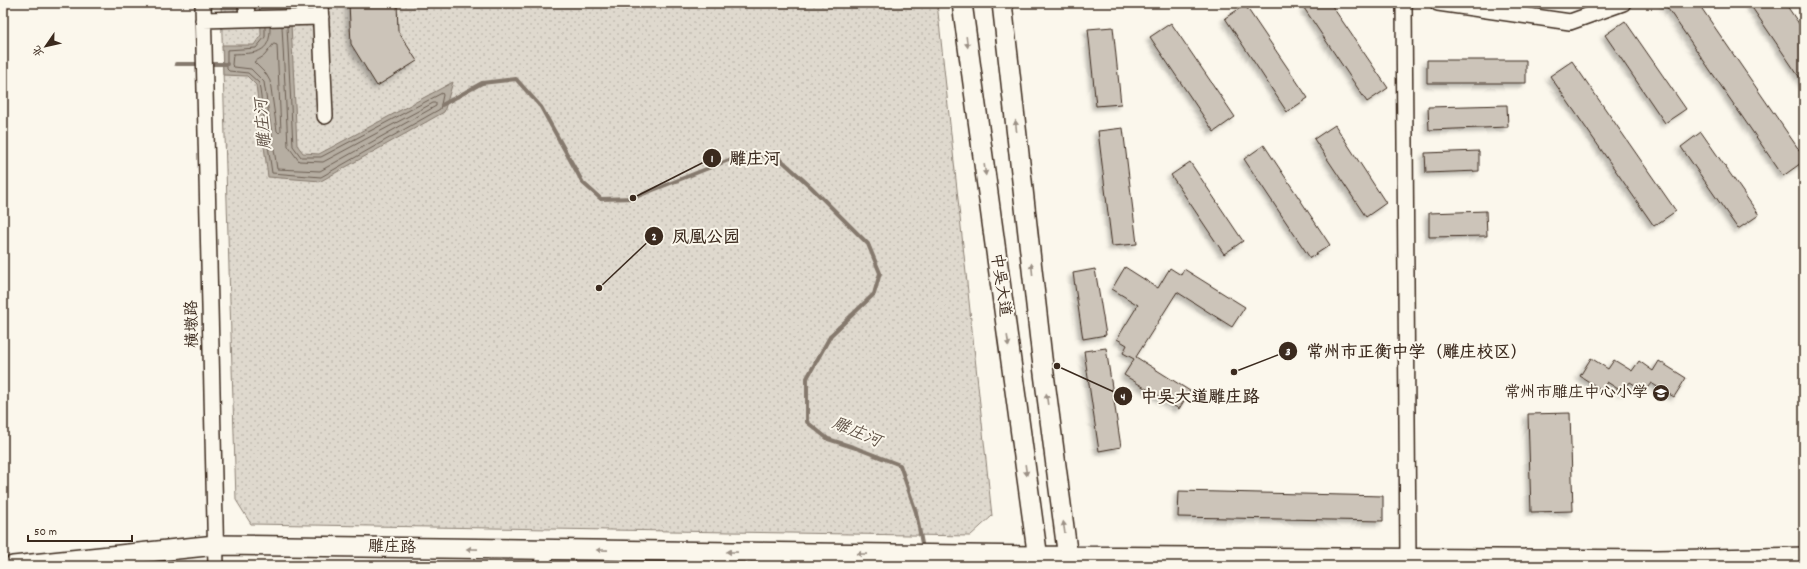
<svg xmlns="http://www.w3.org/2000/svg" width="1807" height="569" font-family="Dekko,'LXGW WenKai TC',sans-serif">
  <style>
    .green { fill: url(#green-dots); stroke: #8d8276 }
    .water { fill: #b6aea2; stroke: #85796d }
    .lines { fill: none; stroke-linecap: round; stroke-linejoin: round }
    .shore { stroke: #6c5f53; stroke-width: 1 }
    .stream { stroke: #85796d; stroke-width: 4 }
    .building { fill: #ccc4b9; stroke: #3b2a1e; filter: url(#shadow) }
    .minor-casing { stroke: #3b2a1e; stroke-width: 18 }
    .major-casing { stroke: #3b2a1e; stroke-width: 22 }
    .minor { stroke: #fbf7ec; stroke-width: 15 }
    .major { stroke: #fbf7ec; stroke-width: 19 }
    .oneway { fill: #9b9085 }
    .labels { text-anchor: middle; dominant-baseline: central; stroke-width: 4; stroke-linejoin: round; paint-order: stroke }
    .street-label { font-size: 16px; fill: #3b2a1e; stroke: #fbf7ec }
    .poi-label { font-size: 16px; fill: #3b2a1e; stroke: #fbf7ec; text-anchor: end }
    .water-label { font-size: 17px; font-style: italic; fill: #605246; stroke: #fbf7ec }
    .leader { fill: none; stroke: #3b2a1e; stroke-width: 1.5 }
    .callout-dot { fill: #3b2a1e; stroke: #fbf7ec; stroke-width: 1.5 }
    .mark-label { font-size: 12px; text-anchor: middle; font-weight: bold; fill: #fff }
    .callout-label { font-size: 17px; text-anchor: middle; font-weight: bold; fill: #3b2a1e; stroke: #fbf7ec; stroke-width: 4; stroke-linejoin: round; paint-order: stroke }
  </style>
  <defs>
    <pattern id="green-dots" width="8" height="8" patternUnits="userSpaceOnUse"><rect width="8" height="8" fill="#dfd9ce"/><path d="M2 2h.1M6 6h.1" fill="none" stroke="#c0bab0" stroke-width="1.8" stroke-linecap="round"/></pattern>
    <filter id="shadow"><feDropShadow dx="-3.5" dy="3.5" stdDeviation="2" flood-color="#0004"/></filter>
  </defs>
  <rect width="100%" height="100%" fill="#fbf7ec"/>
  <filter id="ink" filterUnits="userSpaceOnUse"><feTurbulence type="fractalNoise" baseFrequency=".025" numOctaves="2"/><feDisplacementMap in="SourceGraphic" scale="8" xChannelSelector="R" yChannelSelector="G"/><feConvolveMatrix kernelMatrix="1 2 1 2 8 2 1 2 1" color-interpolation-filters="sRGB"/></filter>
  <g filter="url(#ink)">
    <path class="green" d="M221 3H937L992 516 970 536 251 524 236 500Z"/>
    <path class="water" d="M260 3H290L297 145 303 153 319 154 453 82 444 112 321 181 268 177 256 85 247 76 223 75 222 45H254L261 35Z"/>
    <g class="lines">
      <path class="shore" d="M265 27V37L256 48 227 50V69L229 71 248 73 259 83 272 173 321 177 440 109 443 95 442 93 321 157H301L293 146 287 26
        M270 27C271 55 254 53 233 54L232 65 234 67 251 69 264 82 277 169 320 171 436 106V103H433L323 162 299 161 288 146 282 26
        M274 44 277 45 281 131 279 133 277 131 270 81 266 74 254 62 264 56Z"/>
      <path class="stream" d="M176 64H201
        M208 64H227
        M442 105 482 83 516 79 541 107 583 183 601 199 633 198 744 154 779 158 811 187 868 244 880 273 874 294 831 335 807 378V422L828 439 856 448 900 465 916 512 923 549"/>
    </g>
    <path class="building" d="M349 3H397L398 31 417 61 377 86 351 44Z
      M1312 3H1330L1388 88 1367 102 1304 8Z
      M1664 3H1698L1804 157V161L1783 176Z
      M1749 3H1785L1804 31V84Z
      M1245 5 1308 98 1287 112 1225 18Z
      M1625 21 1686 109 1665 123 1605 35Z
      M1171 23 1235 117 1214 132 1150 37Z
      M1113 27 1121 104 1096 106 1088 29Z
      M1427 60H1526V83H1427Z
      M1572 61 1676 211 1654 226 1550 76Z
      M1507 105 1508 127 1429 130 1428 107Z
      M1335 125 1386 203 1366 217 1314 139Z
      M1123 128 1137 244 1112 246 1098 131Z
      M1701 132 1759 215 1738 229 1681 147Z
      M1264 145 1330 245 1310 258 1244 159Z
      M1479 151V171L1426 173 1425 153Z
      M1190 162 1243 241 1224 254 1171 175Z
      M1486 211 1487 236 1429 237V213Z
      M1125 267 1158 288 1170 268 1181 275 1184 269 1245 307 1232 327 1177 292 1136 357 1190 391 1179 409 1124 375 1134 359 1123 353 1127 345 1117 339 1138 305 1112 289Z
      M1095 269 1106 335 1083 339 1073 273Z
      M1106 348 1121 447 1099 451 1084 351Z
      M1591 358 1608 369 1614 360 1632 371 1639 361 1653 371 1659 361 1686 378 1674 397 1651 383 1645 391 1630 382 1623 392 1607 382 1602 390 1580 376Z
      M1570 413 1573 511 1531 512 1528 414Z
      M1179 491 1383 496V521L1178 517Z"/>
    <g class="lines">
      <g class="minor-casing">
        <path id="minor" d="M203 3 216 566
          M246 3 247 18
          M320 3 325 116
          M1404 3 1408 558
          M1438 3 1570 22 1623 3
          M203 20 321 17
          M541 566 547 550"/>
      </g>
      <g class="major-casing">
        <path id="major" d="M962 3 1039 566
          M1002 3 1042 358 1069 566
          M13 566 216 545 1037 556 1657 560 1804 557"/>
      </g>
      <use href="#minor" class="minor"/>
      <use href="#major" class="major"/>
    </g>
    <defs><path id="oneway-solid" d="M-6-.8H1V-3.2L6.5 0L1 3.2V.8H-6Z"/></defs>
    <g class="oneway">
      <use href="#oneway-solid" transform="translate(967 42) rotate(82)"/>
      <use href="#oneway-solid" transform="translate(1016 126) rotate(-96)"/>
      <use href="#oneway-solid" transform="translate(985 170) rotate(82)"/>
      <use href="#oneway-solid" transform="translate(1032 269) rotate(-96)"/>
      <use href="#oneway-solid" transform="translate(1008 341) rotate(82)"/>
      <use href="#oneway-solid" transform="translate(1047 399) rotate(-98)"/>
      <use href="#oneway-solid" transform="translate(1026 470) rotate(82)"/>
      <use href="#oneway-solid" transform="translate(1064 527) rotate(-98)"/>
      <use href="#oneway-solid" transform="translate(472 549) rotate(-179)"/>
      <use href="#oneway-solid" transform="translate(602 550) rotate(-179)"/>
      <use href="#oneway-solid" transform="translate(732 552) rotate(-179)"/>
      <use href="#oneway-solid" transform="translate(862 554) rotate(-179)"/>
    </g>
  </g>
  <defs>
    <g id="school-disc" transform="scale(0.9)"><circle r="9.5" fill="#3b2a1e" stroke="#fbf7ec"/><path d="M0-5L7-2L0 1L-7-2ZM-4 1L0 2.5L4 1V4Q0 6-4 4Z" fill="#fff"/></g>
  </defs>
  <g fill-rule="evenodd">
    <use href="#school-disc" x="1661" y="393"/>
  </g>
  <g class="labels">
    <g class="street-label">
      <text transform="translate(1000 285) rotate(82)">中吴大道</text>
      <text transform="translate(193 324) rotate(-91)">横墩路</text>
      <text transform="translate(392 548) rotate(1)">雕庄路</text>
    </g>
    <g class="poi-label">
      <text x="1648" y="393">常州市雕庄中心小学</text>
    </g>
    <g class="water-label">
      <text transform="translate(265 124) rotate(-95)">雕庄河</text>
      <text transform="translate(856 434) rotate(23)">雕庄河</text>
    </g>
  </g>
  <path class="leader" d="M633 198L712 158M599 288L654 236M1234 372L1288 351M1057 366L1123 396"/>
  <g class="callout-dot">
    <circle cx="633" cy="198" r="4"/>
    <circle cx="599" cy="288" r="4"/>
    <circle cx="1234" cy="372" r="4"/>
    <circle cx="1057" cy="366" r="4"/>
    <circle cx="712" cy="158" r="10"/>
    <circle cx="654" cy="236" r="10"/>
    <circle cx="1288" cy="351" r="10"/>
    <circle cx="1123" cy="396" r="10"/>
  </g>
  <g class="mark-label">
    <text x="712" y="162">1</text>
    <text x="654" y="240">2</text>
    <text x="1288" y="355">3</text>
    <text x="1123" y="400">4</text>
  </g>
  <g class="callout-label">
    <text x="755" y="164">雕庄河</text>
    <text x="706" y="242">凤凰公园</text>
    <text x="1417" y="357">常州市正衡中学（雕庄校区）</text>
    <text x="1200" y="402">中吴大道雕庄路</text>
  </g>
  <rect width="1807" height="569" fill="none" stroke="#fbf7ec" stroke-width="16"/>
  <rect x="8" y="8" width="1791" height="553" fill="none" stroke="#3b2a1e" stroke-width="1.5" filter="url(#ink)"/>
  <g transform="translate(46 46) rotate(236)" stroke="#fbf7ec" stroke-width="3" paint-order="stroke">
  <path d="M0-3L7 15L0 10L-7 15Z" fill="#3b2a1e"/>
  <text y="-6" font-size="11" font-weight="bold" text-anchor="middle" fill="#3b2a1e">北</text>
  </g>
  <path d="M28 535v6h104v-6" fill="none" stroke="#3b2a1e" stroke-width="2"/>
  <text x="34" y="535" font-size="12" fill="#3b2a1e" stroke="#fbf7ec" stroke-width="3" paint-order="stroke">50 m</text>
</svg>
